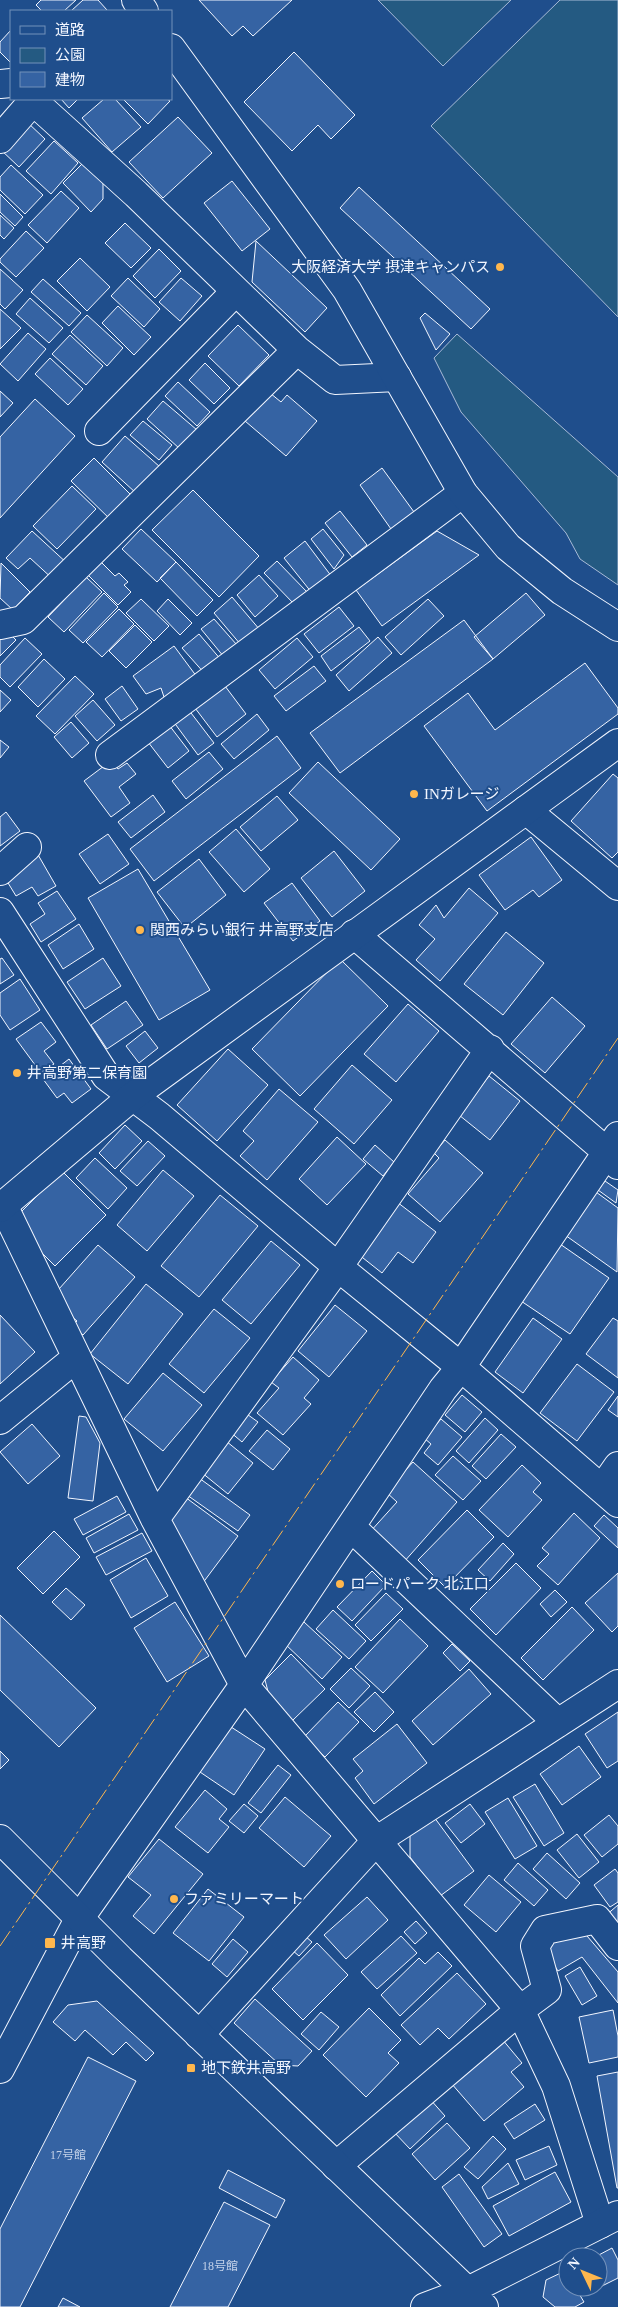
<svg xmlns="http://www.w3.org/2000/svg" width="618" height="2307" font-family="'Times New Roman','Noto Sans JP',serif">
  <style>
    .green { fill: #245a82; stroke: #a8bbd7 }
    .building { fill: #3563a3; stroke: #f2f6ff }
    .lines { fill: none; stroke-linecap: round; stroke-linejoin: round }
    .street-casing { stroke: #f2f6ff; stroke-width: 30 }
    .secondary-casing { stroke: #f2f6ff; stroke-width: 30 }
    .street { stroke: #1f4e8c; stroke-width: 28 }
    .secondary { stroke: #1f4e8c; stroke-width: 28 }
    .power { stroke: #ffb74d; stroke-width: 1; stroke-dasharray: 18 4 2.5 4; stroke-linecap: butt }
    .poi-dot { fill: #ffb74d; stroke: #1f4e8c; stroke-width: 2 }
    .labels { text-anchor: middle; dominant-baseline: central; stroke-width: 4; stroke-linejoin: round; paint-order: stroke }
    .number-label { font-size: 12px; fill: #c3d1e8 }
    .poi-label { font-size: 15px; fill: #f2f6ff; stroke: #1f4e8c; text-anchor: start }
  </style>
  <rect width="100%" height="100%" fill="#1f4e8c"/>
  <path class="green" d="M378 0H511L443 66Z
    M560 0H618V317L431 126Z
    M457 334 618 477V585L580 559 566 533 461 412 434 358Z"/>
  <path class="building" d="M41 0H76L64 11H42L36 5Z
    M83 0H98L107 10 105 11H71Z
    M199 0H292L253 36 243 26 232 36Z
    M11 30V63L0 52V42Z
    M294 52 355 115 331 139 318 125 292 151 244 102Z
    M61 99H78L69 108Z
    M104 99H115L141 127 112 152 82 118Z
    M123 99H167L170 101 148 124Z
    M178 117 212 153 163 198 129 162Z
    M26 121 45 139 19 167 0 149Z
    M54 141 78 163 51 194 26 171Z
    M83 163 103 182V199L91 212 63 183Z
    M11 165 43 195 25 214 0 190V177Z
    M232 181 270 229 242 251 204 203Z
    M359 187 490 309 471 329 340 208Z
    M61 191 79 208 47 243 28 225Z
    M0 194 23 217 15 226 0 212Z
    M0 215 14 228 4 239 0 235Z
    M125 223 151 248 131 268 105 243Z
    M26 231 44 248 16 277 0 262V259Z
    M256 241 327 308 305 332 252 282Z
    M159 249 181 271 155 298 133 276Z
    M80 258 110 287 87 311 57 281Z
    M0 269 23 290 5 309 0 304Z
    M128 278 160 309 144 327 111 296Z
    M181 278 202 296 180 321 159 302Z
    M43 279 81 313 69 326 31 292Z
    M30 298 63 328 49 343 16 314Z
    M118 306 151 337 134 355 102 323Z
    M0 309 21 328 0 349Z
    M425 313 450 334 436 350 420 318Z
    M87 315 123 348 107 366 71 332Z
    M238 325 269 355 239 386 208 356Z
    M28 333 46 349 18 381 0 364Z
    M70 335 103 366 86 385 52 354Z
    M50 358 83 389 68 405 35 374Z
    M205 363 230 388 214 404 189 380Z
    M178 382 210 412 197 426 165 396Z
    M0 391 13 403 0 417Z
    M270 393 281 402 287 395 317 421 286 456 245 421Z
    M35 399 75 436 0 518V437Z
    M163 401 197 430 180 449 147 419Z
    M143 421 172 445 159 460 130 435Z
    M125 436 160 467 136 493 102 462Z
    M94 458 131 495 115 524 71 481Z
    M382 468 414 512 391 529 360 485Z
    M72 486 96 509 57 549 33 526Z
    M193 490 259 556 219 597 152 530Z
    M340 511 367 545 352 557 325 523Z
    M141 529 176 562 157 582 122 549Z
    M323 529 344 555 334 569 311 539Z
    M32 531 69 565 55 581 30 558 18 569 6 558Z
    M437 531 479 555 382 626 356 590Z
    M305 541 332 577 312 593 284 558Z
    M100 561 115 576 119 573 128 582 124 585 131 592 118 605 87 574Z
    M277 561 308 593 295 605 264 573Z
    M176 562 213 600 197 616 160 578Z
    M1 563 30 592 13 610 0 598Z
    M259 575 278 596 255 617 237 595Z
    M86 577 102 592 64 632 48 617Z
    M104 593 118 607 83 643 69 630Z
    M526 593 545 615 493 659 474 637Z
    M232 597 260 630 241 645 214 613Z
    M141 599 169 626 154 641 126 613Z
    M168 599 192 623 180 635 157 611Z
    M428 599 444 616 401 655 385 637Z
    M339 607 354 626 319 653 304 634Z
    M119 609 134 624 102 657 86 642Z
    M214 619 237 645 224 657 201 629Z
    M464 620 493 659 340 773 310 733Z
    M135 625 152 642 126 668 109 651Z
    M359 627 370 641 331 671 321 656Z
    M4 628 16 640 0 656V631Z
    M199 634 222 661 206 675 182 648Z
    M378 637 392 653 349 691 336 675Z
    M25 638 42 654 10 687 0 677V665Z
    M297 638 313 657 275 689 259 670Z
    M174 646 197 677 165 700 161 688 146 694 133 676Z
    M44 659 65 679 38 707 18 687Z
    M585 663 618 708V714L487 811 424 726 468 693 495 730Z
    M314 666 326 681 286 711 274 696Z
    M75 676 94 694 55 734 36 716Z
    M122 686 138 709 121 721 105 699Z
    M225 686 246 714 217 737 195 708Z
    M0 690 11 700 0 712Z
    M93 700 115 725 97 741 75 716Z
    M188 709 214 743 198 755 173 721Z
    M257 714 269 730 234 759 221 744Z
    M71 722 89 743 72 758 54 737Z
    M169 725 189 751 168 768 148 742Z
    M277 736 301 768 154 881 130 849Z
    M0 740 9 747 0 758Z
    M209 752 223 769 186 799 172 781Z
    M112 760 118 769 127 763 136 774 119 787 130 803 111 817 84 781Z
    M318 762 400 839 371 870 289 793Z
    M613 774 618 778V852L612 858 571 821Z
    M153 795 165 812 131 838 118 822Z
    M277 796 298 820 261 851 240 827Z
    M6 812 20 831 0 846V817Z
    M236 829 270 869 244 892 209 852Z
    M108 834 129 864 100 884 79 854Z
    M531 837 562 880 539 897 533 890 505 910 479 875Z
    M334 851 365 891 332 917 301 878Z
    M37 853 56 886 38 896 32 887 16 896 2 873Z
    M199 859 226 895 185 928 157 892Z
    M138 869 210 990 159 1020 88 898Z
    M292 883 320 921 293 941 264 903Z
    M469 888 498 913 440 981 416 960 435 939 419 925 436 905 444 918Z
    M57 891 76 919 41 942 30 924 45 914 38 903Z
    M79 924 94 949 63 969 48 945Z
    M506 932 544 963 503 1015 464 984Z
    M2 958 14 975 0 984V959Z
    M103 958 121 986 85 1009 67 982Z
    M340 959 388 1006 300 1096 252 1049Z
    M20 979 40 1010 10 1030 0 1015V993Z
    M552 997 585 1026 545 1073 511 1044Z
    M126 1001 143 1025 107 1049 91 1025Z
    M408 1004 439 1031 396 1082 364 1054Z
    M41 1022 56 1042 44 1051 54 1064 41 1073 16 1039Z
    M145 1031 158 1048 139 1063 126 1046Z
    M228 1049 268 1085 217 1141 177 1105Z
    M69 1059 91 1089 72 1103 64 1093 57 1098 43 1079Z
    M352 1065 392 1100 354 1144 314 1109Z
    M489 1076 520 1101 490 1140 459 1115Z
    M279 1089 318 1122 267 1180 240 1156 254 1141 243 1131Z
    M125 1125 142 1141 115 1169 99 1153Z
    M337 1137 366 1164 327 1205 299 1179Z
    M445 1140 483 1173 440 1222 408 1194 439 1158 434 1153Z
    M148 1141 165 1156 137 1186 120 1171Z
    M375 1145 394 1162 383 1176 363 1159Z
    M95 1158 127 1188 108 1209 76 1178Z
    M163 1170 194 1196 147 1251 117 1225Z
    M62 1171 106 1215 55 1266 20 1231 16 1217Z
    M605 1181 618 1190 616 1203 598 1190Z
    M596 1192 618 1208 617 1272 565 1235Z
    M220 1195 258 1226 199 1297 161 1266Z
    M397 1202 436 1232 413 1263 398 1252 382 1273 358 1254Z
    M271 1241 300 1265 251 1324 222 1300Z
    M560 1244 609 1278 570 1334 521 1301Z
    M98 1245 135 1277 83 1335 72 1326 77 1321 51 1298Z
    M146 1284 183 1314 128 1384 90 1354Z
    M335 1305 367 1331 329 1377 298 1351Z
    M214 1309 250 1338 204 1393 169 1364Z
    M0 1315 35 1352 0 1384Z
    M533 1318 562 1339 523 1393 495 1372Z
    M613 1318 618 1321V1378L586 1354Z
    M293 1357 319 1380 304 1398 311 1404 283 1435 257 1413 279 1388 271 1382Z
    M577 1364 614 1392 577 1441 540 1413Z
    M163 1373 202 1405 163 1451 124 1419Z
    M462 1395 482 1412 465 1432 445 1415Z
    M618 1396V1417L608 1410Z
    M244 1412 258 1422 242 1442 229 1431Z
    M79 1416 86 1417 100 1443 93 1501 68 1498Z
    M485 1418 498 1430 469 1463 456 1451Z
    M441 1419 462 1437 438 1465 424 1453 431 1444 424 1438Z
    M32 1424 60 1456 28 1484 0 1452Z
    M267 1430 290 1449 273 1470 249 1451Z
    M501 1434 516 1447 486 1479 472 1466Z
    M226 1441 253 1463 228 1494 201 1472Z
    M453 1456 481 1481 463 1500 435 1475Z
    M413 1462 457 1502 403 1563 369 1533 397 1502 386 1492Z
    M522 1465 541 1483 533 1492 542 1500 508 1537 479 1510Z
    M199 1478 250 1515 238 1531 187 1495Z
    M117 1496 126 1512 83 1535 74 1519Z
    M185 1497 238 1536 202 1584 164 1525Z
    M467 1510 494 1537 445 1587 418 1560Z
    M574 1513 600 1538 558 1585 537 1566 549 1554 542 1548Z
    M129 1514 138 1530 94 1553 86 1538Z
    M604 1515 618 1528V1548L594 1526Z
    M54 1531 80 1557 43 1594 17 1568Z
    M142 1533 152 1551 106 1575 96 1557Z
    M503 1543 514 1554 490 1581 478 1570Z
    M146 1558 168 1596 131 1618 110 1580Z
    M516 1563 541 1588 496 1635 470 1609Z
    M372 1571 386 1585 352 1621 337 1607Z
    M618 1573V1626L612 1632 585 1603Z
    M66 1588 85 1605 71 1620 52 1602Z
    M555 1590 567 1602 551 1617 540 1604Z
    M386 1593 403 1609 371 1641 355 1625Z
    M175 1602 209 1656 167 1682 134 1628Z
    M572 1607 594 1630 543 1680 521 1658Z
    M333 1610 366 1641 349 1659 316 1629Z
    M0 1615 96 1708 59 1747 0 1690Z
    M400 1619 428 1646 383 1693 355 1667Z
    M304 1622 342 1657 322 1679 284 1643Z
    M452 1644 470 1661 460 1671 443 1653Z
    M291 1654 325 1689 292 1721 270 1699 265 1680Z
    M351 1668 370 1686 349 1708 330 1689Z
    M469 1669 491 1694 433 1745 412 1721Z
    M375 1692 394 1712 374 1732 354 1712Z
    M338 1702 359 1722 325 1757 304 1737Z
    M618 1712V1761L607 1768 585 1734Z
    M397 1724 427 1763 374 1804 355 1778 363 1771 353 1759Z
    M228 1725 265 1749 234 1795 197 1770Z
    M579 1746 601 1777 562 1805 540 1774Z
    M0 1751 9 1760 0 1769Z
    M278 1765 291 1775 261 1813 248 1803Z
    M535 1784 564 1833 544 1846 513 1797Z
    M205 1790 227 1809 219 1819 229 1827 208 1853 175 1827Z
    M285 1797 331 1836 304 1867 259 1828Z
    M508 1798 537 1846 515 1859 485 1812Z
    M244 1804 258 1816 244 1833 229 1821Z
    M470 1804 485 1824 461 1843 445 1823Z
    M609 1815 618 1826V1844L602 1857 584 1835Z
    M434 1817 474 1871 440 1896 410 1857V1834Z
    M577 1834 599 1862 579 1878 557 1850Z
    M159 1839 203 1874 154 1934 133 1916 151 1895 128 1877Z
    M547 1853 580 1883 566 1899 533 1869Z
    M518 1863 548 1890 534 1906 504 1880Z
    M615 1869 618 1873V1902L610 1907 594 1885Z
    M489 1875 521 1902 496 1932 464 1905Z
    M208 1889 244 1917 209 1961 173 1933Z
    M367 1897 388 1920 346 1959 324 1935Z
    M618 1905V1932L605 1916Z
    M416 1921 427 1933 415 1944 404 1932Z
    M581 1929 618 1972V2003L582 1957 558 1971 543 1948Z
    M305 1936 312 1942 299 1956 292 1950Z
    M401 1936 417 1953 377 1989 361 1972Z
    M233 1939 248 1952 227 1977 212 1964Z
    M317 1943 348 1975 303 2020 272 1989Z
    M438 1952 452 1966 400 2016 381 1995 419 1958 425 1964Z
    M580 1967 597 1996 582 2005 565 1976Z
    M457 1973 486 2004 449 2039 438 2028 420 2045 401 2025Z
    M255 1999 312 2051 298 2066 280 2065 234 2023Z
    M97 2001 154 2053 146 2061 126 2042 113 2055 85 2030 75 2041 53 2022 68 2005Z
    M369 2008 401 2040 388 2053 399 2063 366 2097 323 2055Z
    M613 2010 618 2036V2057L589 2063 579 2017Z
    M321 2012 339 2027 319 2050 301 2034Z
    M502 2039 522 2063 511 2072 524 2087 484 2121 451 2083Z
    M88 2057 136 2081 20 2307H0V2229Z
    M618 2072V2188H617L597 2076Z
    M429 2098 445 2116 410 2149 393 2131Z
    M535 2104 545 2120 514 2139 504 2124Z
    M447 2123 470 2148 435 2180 412 2154Z
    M493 2136 506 2149 478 2179 464 2167Z
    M549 2146 557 2165 525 2180 516 2160Z
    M508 2163 519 2184 488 2199 482 2187Z
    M228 2170 285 2200 276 2218 219 2188Z
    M555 2172 571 2202 509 2236 493 2206Z
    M459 2174 502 2234 484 2247 442 2187Z
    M224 2202 270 2225 228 2307H170Z
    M612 2248 618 2260V2278L588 2293 585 2287H598V2257H595Z
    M567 2270 568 2287H575L584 2302 575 2307H555L543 2297 546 2280Z
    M63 2298 80 2307H58Z"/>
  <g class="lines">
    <g class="street-casing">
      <path id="street" d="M0 84 11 83
        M31 99 136 194 297 350 335 380 397 377
        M0 139 33 101
        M99 431 235 292
        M0 625 23 620 297 350
        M110 755 463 493
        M526 810 618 886
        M0 871 27 847
        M0 912 106 1076 159 1116 338 1267 461 1367 618 1503
        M354 934 607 1152 618 1165
        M3 1205 155 1519 244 1685 520 2010 556 2086 600 2224
        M0 1420 76 1358
        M602 1489 618 1466
        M155 1519 338 1267 490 1049
        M351 1527 558 1723
        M199 2035 376 1841 618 1684
        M0 2069 79 1919 244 1685 443 1389 461 1367 618 1136
        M336 2166 520 2010 547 1990 535 1946 545 1930 597 1919 618 1946"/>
    </g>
    <g class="secondary-casing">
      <path id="secondary" d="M136 0 144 11
        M171 48 347 290 463 493 508 547 562 591 618 627
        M0 1208 133 1096 618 743
        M0 1839 120 1959 484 2307
        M425 2307 468 2291 618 2215"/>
    </g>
    <use href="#street" class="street"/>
    <use href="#secondary" class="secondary"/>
    <path class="power" d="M0 1946 618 1038"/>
  </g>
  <g class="poi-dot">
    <circle cx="500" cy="267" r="5"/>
    <circle cx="414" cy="794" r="5"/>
    <circle cx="140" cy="930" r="5"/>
    <circle cx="17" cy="1073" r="5"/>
    <circle cx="340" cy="1584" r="5"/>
    <circle cx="174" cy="1899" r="5"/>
    <rect x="44" y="1937" width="12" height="12" rx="2.5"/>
    <rect x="186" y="2063" width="10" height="10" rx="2.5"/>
  </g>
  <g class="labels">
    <g class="number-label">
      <text x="68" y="2155">17号館</text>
      <text x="220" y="2266">18号館</text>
    </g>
    <g class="poi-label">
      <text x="490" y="267" text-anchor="end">大阪経済大学 摂津キャンパス</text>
      <text x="424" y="794">INガレージ</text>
      <text x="150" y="930">関西みらい銀行 井高野支店</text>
      <text x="27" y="1073">井高野第二保育園</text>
      <text x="350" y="1584">ロードパーク 北江口</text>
      <text x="184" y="1899">ファミリーマート</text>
      <text x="61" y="1943">井高野</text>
      <text x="201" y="2068">地下鉄井高野</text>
    </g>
  </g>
  <rect x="10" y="10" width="162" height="90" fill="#1f4e8c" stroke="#7391ba"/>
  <rect x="20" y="26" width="25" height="8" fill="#1f4e8c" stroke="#7391ba"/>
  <text x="55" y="35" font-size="15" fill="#f2f6ff">道路</text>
  <rect x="20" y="48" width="25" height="15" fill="#245a82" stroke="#7391ba"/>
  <text x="55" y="60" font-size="15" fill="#f2f6ff">公園</text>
  <rect x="20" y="72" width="25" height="15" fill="#3563a3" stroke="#7391ba"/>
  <text x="55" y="85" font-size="15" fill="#f2f6ff">建物</text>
  <g transform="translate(583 2272) rotate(313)"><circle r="24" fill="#1f4e8c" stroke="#7391ba"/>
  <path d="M0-4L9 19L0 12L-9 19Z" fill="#ffb74d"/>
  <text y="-8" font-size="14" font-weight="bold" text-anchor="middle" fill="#f2f6ff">N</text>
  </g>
</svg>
